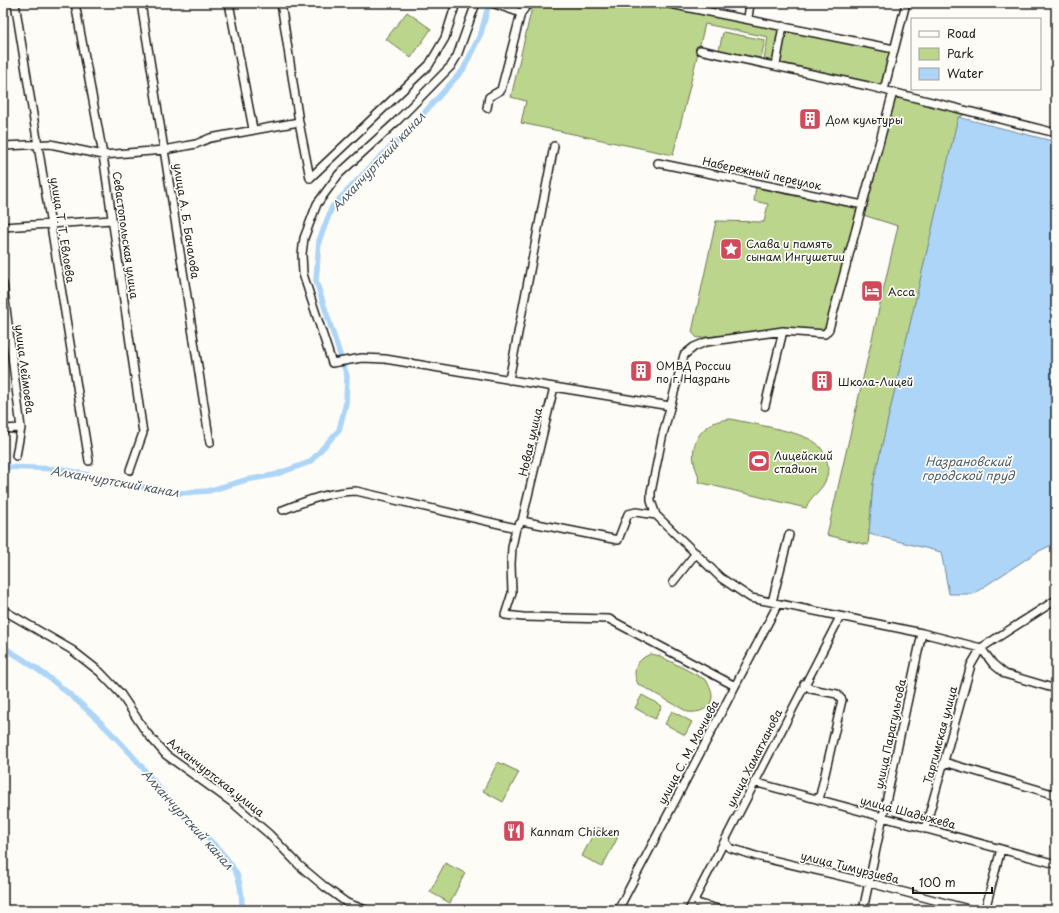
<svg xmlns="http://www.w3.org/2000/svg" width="1059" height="913" font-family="'Playpen Sans',sans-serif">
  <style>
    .green { fill: #bcd58c; stroke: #6c7854 }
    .water { fill: #add5f7; stroke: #738b9f }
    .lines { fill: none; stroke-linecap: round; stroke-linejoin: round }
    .canal { stroke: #add5f7; stroke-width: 5.5 }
    .minor-casing { stroke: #1c1c1c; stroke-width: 10 }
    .minor { stroke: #fdfcf7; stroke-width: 7 }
    .labels { text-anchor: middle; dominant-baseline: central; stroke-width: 3.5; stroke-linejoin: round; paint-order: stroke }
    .poi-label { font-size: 11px; fill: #1c1c1c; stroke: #fdfcf7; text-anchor: start }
    .street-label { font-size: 11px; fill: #1c1c1c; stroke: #fdfcf7 }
    .water-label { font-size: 12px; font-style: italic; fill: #4f5d69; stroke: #fdfcf7 }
  </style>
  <rect width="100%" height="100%" fill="#fdfcf7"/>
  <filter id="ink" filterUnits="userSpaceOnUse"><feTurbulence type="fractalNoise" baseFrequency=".025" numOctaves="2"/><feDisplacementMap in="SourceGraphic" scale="8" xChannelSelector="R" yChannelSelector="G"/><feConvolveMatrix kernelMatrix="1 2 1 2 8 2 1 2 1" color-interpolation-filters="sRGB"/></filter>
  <g filter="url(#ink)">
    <path class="green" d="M533 3H647L775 29 894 49 884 90 768 64 769 61 764 60 768 37 705 24 673 155 521 123 526 101 511 97Z
      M407 12 431 29 411 58 386 39Z
      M723 32 765 40 761 58 719 50Z
      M893 92 969 112 958 118 873 484 868 545 827 535 898 226 860 214Z
      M756 185 859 207 826 326 820 331 786 328 697 338 692 332 716 221 764 222 768 204 754 201Z
      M731 419C751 424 801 431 816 443 825 450 830 464 827 476 823 492 810 495 806 508L698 482C700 474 695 470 694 462 690 437 707 420 731 419Z
      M651 654 660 656 706 680C719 698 710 714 688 712L638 684C631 670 637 659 651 654Z
      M642 695 662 706 655 719 635 708Z
      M672 711 692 722 685 735 665 724Z
      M498 762 519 772 503 802 483 791Z
      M597 827 618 837 602 867 582 856Z
      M445 863 465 873 450 903 430 892Z"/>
    <path class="water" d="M958 117 1056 142V543L1037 552 973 594H949L941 552 869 534 873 484Z"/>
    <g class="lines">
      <path class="canal" d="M3 467 62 469 131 485 181 493 208 491 246 480 274 475 310 462 339 430 346 403 347 376 316 281 319 241 332 207 377 160 402 137 463 70 481 33 489 3
        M3 647C51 675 94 713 131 754 146 771 160 790 175 807 194 828 221 846 235 871 241 881 242 899 242 910"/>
      <g class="minor-casing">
        <path id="minor" d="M15 3 89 461
          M75 3 103 155 143 433 130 470
          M141 3 210 443
          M229 3 253 129
          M281 3 299 122 310 178
          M476 3 457 56 451 66 396 122 339 174 317 204 304 238 302 254 303 274 332 363 362 358 385 359 554 387
          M492 3 521 13
          M665 3 894 49
          M748 18 750 3
          M700 50 868 86 1056 133
          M776 65 783 26
          M884 90 906 3
          M893 92 829 329 825 334 783 331 706 342 694 347 684 355 662 438 651 492V501L656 515 721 578 751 598 922 633 981 648 993 664 1005 674 1056 689
          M487 108 489 97 501 90 521 13 529 3
          M3 146 50 144 103 155 164 150 196 144 210 138 299 122
          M658 163 863 205
          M310 178 429 65 445 38 456 3
          M3 227 112 220
          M3 284 21 428 16 456
          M509 380 554 146
          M670 406 554 387 522 521 516 528 512 547 511 564 512 593 505 615 523 617 609 619 735 686
          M765 406 783 331
          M3 429 21 428
          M283 510C308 500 329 492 356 491L516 528
          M522 521 618 540 628 514 636 512 656 515
          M673 582 696 553
          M772 602 789 535
          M3 610 72 650 100 672 120 693 146 732 166 755 233 803 269 834 300 866 325 887 347 903 366 910
          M804 684 811 689 837 694 842 700 819 800
          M944 762 1056 795
          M754 782 1056 864
          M925 829 971 665 981 648 1056 600
          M725 841 730 848 756 856 870 883 972 910
          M693 902 722 910
          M618 910 778 604
          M689 910 840 617
          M863 910 922 633
          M985 910 1001 849"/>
      </g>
      <use href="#minor" class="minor"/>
    </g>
  </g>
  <defs>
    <g id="building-square" transform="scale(1.15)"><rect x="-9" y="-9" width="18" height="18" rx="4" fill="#d1495b" stroke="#fdfcf7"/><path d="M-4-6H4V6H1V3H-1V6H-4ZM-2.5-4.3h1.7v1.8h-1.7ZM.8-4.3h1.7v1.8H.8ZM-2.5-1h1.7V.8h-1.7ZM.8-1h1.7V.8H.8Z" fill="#fff"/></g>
    <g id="sight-square" transform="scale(1.15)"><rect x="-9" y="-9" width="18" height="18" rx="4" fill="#d1495b" stroke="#fdfcf7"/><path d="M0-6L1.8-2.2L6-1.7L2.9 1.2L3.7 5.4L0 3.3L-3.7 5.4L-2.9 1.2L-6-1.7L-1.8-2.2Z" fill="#fff"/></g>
    <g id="hotel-square" transform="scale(1.15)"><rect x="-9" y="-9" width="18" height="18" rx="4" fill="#d1495b" stroke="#fdfcf7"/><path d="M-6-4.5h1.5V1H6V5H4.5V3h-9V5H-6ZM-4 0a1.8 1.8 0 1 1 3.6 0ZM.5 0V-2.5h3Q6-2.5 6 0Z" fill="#fff"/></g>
    <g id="stadium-square" transform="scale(1.15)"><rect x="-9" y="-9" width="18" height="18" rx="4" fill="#d1495b" stroke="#fdfcf7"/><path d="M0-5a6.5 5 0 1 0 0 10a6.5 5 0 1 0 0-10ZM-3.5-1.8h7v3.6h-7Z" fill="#fff"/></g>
    <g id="restaurant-square" transform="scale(1.15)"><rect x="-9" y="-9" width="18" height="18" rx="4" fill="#d1495b" stroke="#fdfcf7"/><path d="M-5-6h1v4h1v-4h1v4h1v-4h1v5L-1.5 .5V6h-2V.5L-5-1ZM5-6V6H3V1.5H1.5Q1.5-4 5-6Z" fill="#fff"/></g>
  </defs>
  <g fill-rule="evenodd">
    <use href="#building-square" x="810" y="119"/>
    <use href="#sight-square" x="731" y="249"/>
    <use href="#hotel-square" x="872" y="291"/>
    <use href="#building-square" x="641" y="371"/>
    <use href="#building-square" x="822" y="381"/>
    <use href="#stadium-square" x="759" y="461"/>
    <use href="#restaurant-square" x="514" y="831"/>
  </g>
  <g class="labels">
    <g class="poi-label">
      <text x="826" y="119">Дом культуры</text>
      <text x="746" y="243">Слава и память<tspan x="746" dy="13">сынам Ингушетии</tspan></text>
      <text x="888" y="291">Асса</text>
      <text x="656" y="365">ОМВД России<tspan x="656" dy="13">по г. Назрань</tspan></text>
      <text x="838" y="381">Школа-Лицей</text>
      <text x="774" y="455">Лицейский<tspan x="774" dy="13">стадион</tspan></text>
      <text x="530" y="831">Kannam Chicken</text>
    </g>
    <g class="street-label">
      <text transform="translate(762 173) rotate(12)">Набережный переулок</text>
      <text transform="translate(187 221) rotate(81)">улица А. Б. Бачалова</text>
      <text transform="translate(63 230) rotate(81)">улица Т. Т. Евлоева</text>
      <text transform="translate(126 235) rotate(82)">Севастопольская улица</text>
      <text transform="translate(25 369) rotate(83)">улица Леймоева</text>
      <text transform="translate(530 442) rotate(-77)">Новая улица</text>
      <text transform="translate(890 734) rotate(-78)">улица Парагульгова</text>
      <text transform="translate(940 735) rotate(-75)">Таргимская улица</text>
      <text transform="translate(688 752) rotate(-62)">улица С. М. Мочиева</text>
      <text transform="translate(754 758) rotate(-63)">улица Хаматханова</text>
      <text transform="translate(216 777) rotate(38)">Алханчуртская улица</text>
      <text transform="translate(908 812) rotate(15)">улица Шадыжева</text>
      <text transform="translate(850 867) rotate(14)">улица Тимурзиева</text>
    </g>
    <g class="water-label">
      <text transform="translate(378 161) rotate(-47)">Алханчуртский канал</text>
      <text x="968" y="461">Назрановский<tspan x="968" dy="14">городской пруд</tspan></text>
      <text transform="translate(115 481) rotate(10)">Алханчуртский канал</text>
      <text transform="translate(188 819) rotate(48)">Алханчуртский канал</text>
    </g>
  </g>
  <rect width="1059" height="913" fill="none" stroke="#fdfcf7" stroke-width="16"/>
  <rect x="8" y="8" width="1043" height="897" fill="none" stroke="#1c1c1c" stroke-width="1.5" filter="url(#ink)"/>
  <rect x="911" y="18" width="130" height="72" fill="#fdfcf7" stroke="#a3a29f"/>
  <rect x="919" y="31" width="20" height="6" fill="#fdfcf7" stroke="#a3a29f"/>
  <text x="947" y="38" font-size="12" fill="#1c1c1c">Road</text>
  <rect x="919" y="48" width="20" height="12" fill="#bcd58c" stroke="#a3a29f"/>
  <text x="947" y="58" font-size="12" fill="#1c1c1c">Park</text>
  <rect x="919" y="68" width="20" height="12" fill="#add5f7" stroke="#a3a29f"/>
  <text x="947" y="78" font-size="12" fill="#1c1c1c">Water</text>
  <path d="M913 887v6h79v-6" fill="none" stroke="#1c1c1c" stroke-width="2"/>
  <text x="919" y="887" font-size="12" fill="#1c1c1c" stroke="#fdfcf7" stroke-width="3" paint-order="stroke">100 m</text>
</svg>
